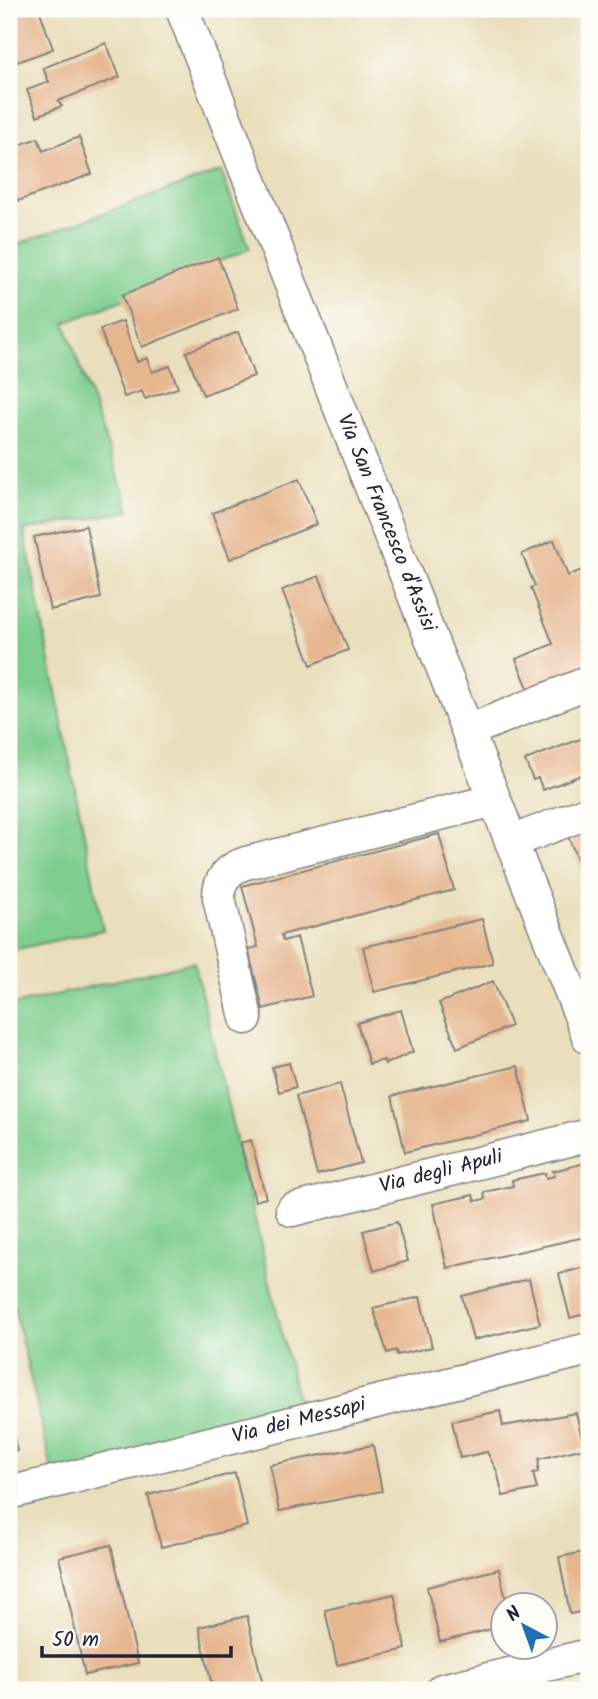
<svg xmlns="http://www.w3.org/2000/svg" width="598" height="1699" font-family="Kalam,sans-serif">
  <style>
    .green { fill: #7dcd8d; stroke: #507864; stroke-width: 2 }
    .building { fill: #e6b68f }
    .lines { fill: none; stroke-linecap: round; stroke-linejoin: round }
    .minor-casing { stroke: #86807c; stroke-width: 35 }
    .minor { stroke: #fff; stroke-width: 32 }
    .labels { text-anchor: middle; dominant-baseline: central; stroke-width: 6; stroke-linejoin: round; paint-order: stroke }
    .street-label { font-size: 21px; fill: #22223b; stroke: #fdfcf7 }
  </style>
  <rect width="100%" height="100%" fill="#fdfcf7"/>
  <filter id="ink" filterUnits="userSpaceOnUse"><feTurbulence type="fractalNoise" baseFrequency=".0143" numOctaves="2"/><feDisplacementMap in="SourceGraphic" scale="14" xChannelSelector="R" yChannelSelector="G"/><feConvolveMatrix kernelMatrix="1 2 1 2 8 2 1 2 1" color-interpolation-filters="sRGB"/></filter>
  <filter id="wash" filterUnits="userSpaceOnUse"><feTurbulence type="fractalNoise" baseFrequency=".00686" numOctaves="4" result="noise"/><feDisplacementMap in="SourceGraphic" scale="28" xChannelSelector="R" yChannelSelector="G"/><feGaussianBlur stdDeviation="1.57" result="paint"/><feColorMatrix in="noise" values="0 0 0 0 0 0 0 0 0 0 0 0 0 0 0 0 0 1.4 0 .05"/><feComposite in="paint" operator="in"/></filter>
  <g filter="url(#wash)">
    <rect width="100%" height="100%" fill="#eadfbc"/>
    <path class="green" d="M221 171 250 249 65 323 130 511 24 530 103 930 9 951V247Z
      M194 962 302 1418 54 1478 9 1287V1006Z"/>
    <g id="blocks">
      <path class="building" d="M9 9H39L53 49 9 65Z
        M106 43 120 77 58 101 62 106 37 116 27 90 49 82 43 68Z
        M79 137 92 174 18 201 9 176V149L38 138 43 151Z
        M218 257 238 309 142 347 122 295Z
        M123 321 137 362 147 358 152 372 170 366 178 388 145 399 142 391 124 397 100 329Z
        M238 332 254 376 203 395 186 352Z
        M299 479 317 524 230 559 212 513Z
        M86 526 101 598 50 610 34 537Z
        M554 540 568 576 586 568 589 576V610L587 611 589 647 584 649 589 669 530 693 516 659 553 644 531 588 535 586 522 554Z
        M319 576 348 650 311 665 282 590Z
        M588 736 589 772 543 790 538 778 533 780 525 760Z
        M589 816V872L583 874 564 826Z
        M439 834 454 890 281 935 283 941 297 937 312 996 263 1009 248 949 258 947 242 886Z
        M482 919 493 963 374 992 363 947Z
        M493 981 511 1026 457 1048 439 1003Z
        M401 1010 413 1052 385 1064 384 1060 369 1064 357 1023Z
        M289 1063 296 1087 279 1092 272 1067Z
        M518 1066 531 1121 405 1152 392 1096Z
        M340 1084 361 1163 317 1175 296 1096Z
        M251 1140 266 1198 255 1201 240 1143Z
        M589 1162V1236L447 1268 433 1204 473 1195 475 1201 485 1199 484 1192 513 1186 512 1180 545 1173 546 1178 555 1176 553 1171Z
        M397 1222 408 1261 374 1271 363 1231Z
        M589 1266V1313L570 1318 559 1274Z
        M529 1279 540 1324 473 1340 462 1296Z
        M420 1297 432 1347 397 1355 396 1350 387 1353 373 1308Z
        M500 1411 503 1426 576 1413 584 1448 539 1459 538 1472 533 1473 537 1489 503 1496 497 1471 487 1452 460 1458 452 1421Z
        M9 1417 17 1451 9 1453Z
        M373 1445 382 1491 279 1511 270 1465Z
        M235 1473 247 1526 161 1547 148 1495Z
        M111 1545 138 1663 85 1675 59 1557Z
        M589 1551V1610L570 1614 559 1557Z
        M499 1569 507 1604H504V1626L440 1642 427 1587Z
        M394 1594 406 1649 337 1665 325 1610Z
        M247 1616 264 1690H213L199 1627Z"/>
    </g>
  </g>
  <g filter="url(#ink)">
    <use href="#blocks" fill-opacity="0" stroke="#86807c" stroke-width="2"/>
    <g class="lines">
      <g class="minor-casing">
        <path id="minor" d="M182 9 589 1038
          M468 731 589 682
          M511 842 589 812
          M246 1018 219 898C218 880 229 868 246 863L495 800
          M292 1210 589 1135
          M9 1493 589 1349
          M442 1690 589 1655"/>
      </g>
      <use href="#minor" class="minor"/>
    </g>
  </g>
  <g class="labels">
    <g class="street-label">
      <text transform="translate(386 523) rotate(68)">Via San Francesco d'Assisi</text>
      <text transform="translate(441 1172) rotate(-14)">Via degli Apuli</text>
      <text transform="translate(299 1421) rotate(-14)">Via dei Messapi</text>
    </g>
  </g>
  <rect width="598" height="1699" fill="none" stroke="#fdfcf7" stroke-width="35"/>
  <g transform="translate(524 1626) rotate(319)"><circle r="33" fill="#fdfcf7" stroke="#a5a5ac" stroke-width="2"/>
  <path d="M0-5L12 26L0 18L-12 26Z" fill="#1f6fb2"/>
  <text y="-10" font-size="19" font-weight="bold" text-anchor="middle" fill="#22223b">N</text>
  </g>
  <path d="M42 1646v10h189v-10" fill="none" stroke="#22223b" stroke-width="3.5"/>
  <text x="52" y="1646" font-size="21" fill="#22223b" stroke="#fdfcf7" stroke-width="5" paint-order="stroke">50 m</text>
</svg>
